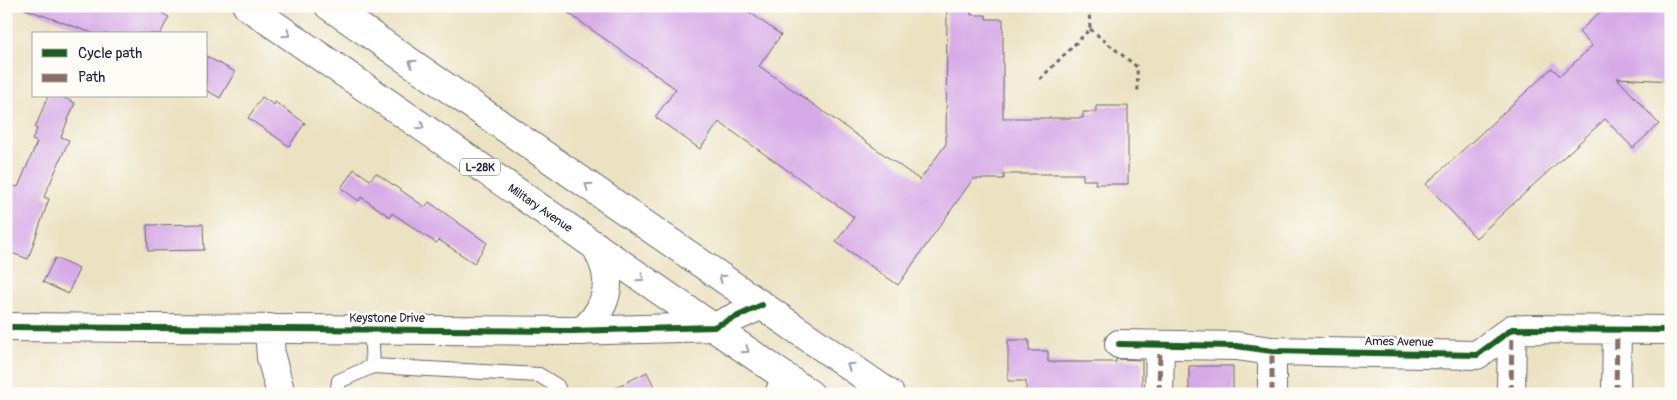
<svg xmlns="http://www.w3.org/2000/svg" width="1677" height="400" font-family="Pangolin,sans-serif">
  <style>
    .building { fill: #d6a9e7 }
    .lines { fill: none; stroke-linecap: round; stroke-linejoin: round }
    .lane-casing { stroke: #68656a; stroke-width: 16 }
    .street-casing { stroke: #68656a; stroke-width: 30 }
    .primary-casing { stroke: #68656a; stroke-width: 30 }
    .path { stroke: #68656a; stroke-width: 3; stroke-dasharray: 4 4; stroke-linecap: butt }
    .lane { stroke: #fff; stroke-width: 14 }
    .street { stroke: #fff; stroke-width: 28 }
    .primary { stroke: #fff; stroke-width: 28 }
    .quiet { stroke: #8d6e63; stroke-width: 5; stroke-dasharray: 10 5; stroke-linecap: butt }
    .cycleway-casing { stroke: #fdfcf7; stroke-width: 9 }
    .cycleway { stroke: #1b5e20; stroke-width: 6 }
    .oneway { stroke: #9c9ca7 }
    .labels { text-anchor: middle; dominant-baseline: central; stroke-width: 5; stroke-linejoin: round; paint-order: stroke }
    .shield { fill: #fdfcf7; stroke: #646373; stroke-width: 1 }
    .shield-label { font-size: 11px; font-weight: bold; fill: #22223b }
    .street-label { font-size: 12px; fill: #22223b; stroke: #fdfcf7 }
  </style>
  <rect width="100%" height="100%" fill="#fdfcf7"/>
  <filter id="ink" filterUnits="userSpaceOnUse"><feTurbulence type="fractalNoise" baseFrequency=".02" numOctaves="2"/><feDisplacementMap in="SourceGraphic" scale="10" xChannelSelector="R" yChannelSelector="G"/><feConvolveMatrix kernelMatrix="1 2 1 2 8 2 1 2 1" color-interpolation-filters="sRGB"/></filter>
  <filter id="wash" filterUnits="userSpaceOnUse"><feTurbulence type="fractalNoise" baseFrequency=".0096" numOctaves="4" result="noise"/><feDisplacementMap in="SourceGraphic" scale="20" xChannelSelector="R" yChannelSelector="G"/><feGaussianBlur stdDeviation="1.12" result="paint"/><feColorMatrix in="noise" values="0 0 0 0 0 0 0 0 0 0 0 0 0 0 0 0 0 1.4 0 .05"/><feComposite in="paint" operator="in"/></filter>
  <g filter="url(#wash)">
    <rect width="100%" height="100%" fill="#ebe2c1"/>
    <g id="blocks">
      <path class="building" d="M26 6H148L169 17 160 34H95L25 9Z
        M558 6H741L781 35 759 66 920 180 946 144 947 6H971V15H986V19H1003V118H1083V112H1096V106H1128V184H1095L1096 180H1083V174H1004V179H973L898 285 836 242 854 217 719 122 700 149 655 117 676 89Z
        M1606 6H1671V81L1617 78 1659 124 1633 148 1605 119 1476 238 1426 184 1552 68 1560 76 1592 46 1579 32Z
        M206 56 235 72 220 98 206 90Z
        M48 96H60L75 103 61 137 69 140 44 197 49 199 28 259 6 251V198L11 185 18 187 37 142 32 140 37 129 35 128Z
        M262 97 274 105 275 102 305 123 289 146 248 118Z
        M354 169 370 180 376 173 425 207 429 202 487 243 474 263 439 240 436 243 392 213 390 217 361 197 359 201 341 188Z
        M203 224 204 250 148 251 147 225Z
        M55 258 79 269 68 294 43 282Z
        M1008 340H1029V351H1048V362H1116V359L1142 360V394L1026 393V381H1008Z
        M1189 366H1233V394H1189Z
        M647 372 658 394H603Z"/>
    </g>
  </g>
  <g filter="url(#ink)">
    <use href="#blocks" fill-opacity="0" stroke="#68656a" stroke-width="1"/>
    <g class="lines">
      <g class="lane-casing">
        <path id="lane" d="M373 366 539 375 557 386 560 394
          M337 394 339 381 373 366 371 329
          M772 394 779 372"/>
      </g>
      <g class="street-casing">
        <path id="street" d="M6 327 571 331 679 328 714 327 762 305
          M269 328 271 357 281 394
          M1119 344 1236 346 1272 351 1477 355 1512 329 1671 330
          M1159 394 1160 345
          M1272 394V351
          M1511 394 1512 329
          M1616 394 1617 329"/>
      </g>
      <g class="primary-casing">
        <g id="primary">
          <path id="s1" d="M247 6 810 394"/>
          <path d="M329 6 890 394"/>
          <path d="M582 331C600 316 612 292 605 268 603 261 599 253 596 246"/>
        </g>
      </g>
      <path class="path" d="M1090 29 1137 67 1138 94
        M1040 79 1090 29 1089 6"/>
      <use href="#lane" class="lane"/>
      <use href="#street" class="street"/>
      <use href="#primary" class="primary"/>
      <path class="quiet" d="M1159 394 1160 345
        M1272 394V351
        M1511 394 1512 329
        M1616 394 1617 329"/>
      <g class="cycleway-casing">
        <path id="cycleway" d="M6 327 571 331 679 328 714 327 762 305
          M1119 344 1236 346 1272 351 1477 355 1512 329 1671 330"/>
      </g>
      <use href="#cycleway" class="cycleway"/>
    </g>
    <defs><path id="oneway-chevron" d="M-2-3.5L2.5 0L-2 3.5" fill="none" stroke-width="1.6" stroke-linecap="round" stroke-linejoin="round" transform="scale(1.25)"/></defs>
    <g class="oneway">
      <use href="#oneway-chevron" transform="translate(287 34) rotate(35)"/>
      <use href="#oneway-chevron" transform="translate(412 63) rotate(-145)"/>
      <use href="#oneway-chevron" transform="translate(421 126) rotate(35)"/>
      <use href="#oneway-chevron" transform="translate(588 186) rotate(-146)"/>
      <use href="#oneway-chevron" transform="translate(641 278) rotate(34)"/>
      <use href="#oneway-chevron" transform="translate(722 278) rotate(-146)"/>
      <use href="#oneway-chevron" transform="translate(746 350) rotate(35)"/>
      <use href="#oneway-chevron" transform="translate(850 366) rotate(-145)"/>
    </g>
  </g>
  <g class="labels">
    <rect class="shield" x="460" y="158.5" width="40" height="17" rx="4"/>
    <g class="shield-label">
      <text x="480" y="167">L-28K</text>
    </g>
    <g class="street-label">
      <text stroke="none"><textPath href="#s1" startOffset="356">Military Avenue</textPath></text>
      <text x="387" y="318">Keystone Drive</text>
      <text transform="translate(1399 342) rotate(1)">Ames Avenue</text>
    </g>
  </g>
  <rect width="1677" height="400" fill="none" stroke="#fdfcf7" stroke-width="25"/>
  <rect x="32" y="32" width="175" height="65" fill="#fdfcf7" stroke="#a5a5ac"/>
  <rect x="42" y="49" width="25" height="8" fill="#1b5e20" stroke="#a5a5ac"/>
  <text x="78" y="58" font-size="15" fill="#22223b">Cycle path</text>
  <rect x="42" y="74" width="25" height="8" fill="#8d6e63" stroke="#a5a5ac"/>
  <text x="78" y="82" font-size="15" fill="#22223b">Path</text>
</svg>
